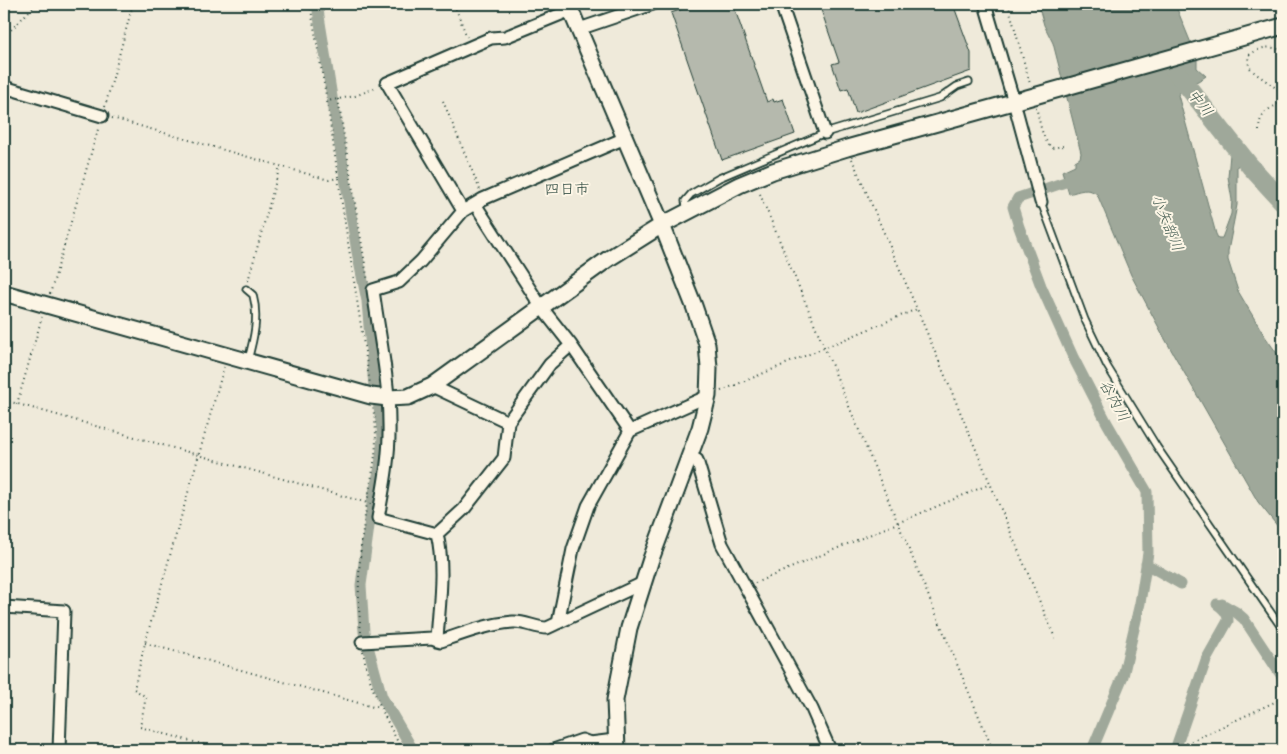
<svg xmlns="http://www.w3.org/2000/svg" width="1287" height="754" font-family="Pangolin,'Klee One',sans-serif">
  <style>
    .water { fill: #9fa89a; stroke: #6c7d71 }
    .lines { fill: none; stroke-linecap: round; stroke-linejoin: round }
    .canal { stroke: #9fa89a; stroke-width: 11 }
    .river { stroke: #9fa89a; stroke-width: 19 }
    .building { fill: #b5b9ad; stroke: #1f3d34 }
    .lane-casing { stroke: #1f3d34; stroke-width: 9 }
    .street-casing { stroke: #1f3d34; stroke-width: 15 }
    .secondary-casing { stroke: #1f3d34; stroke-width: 19 }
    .path { stroke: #1f3d34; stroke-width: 2; stroke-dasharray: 1 4; stroke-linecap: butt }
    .lane { stroke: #fcf5e5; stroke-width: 5.5 }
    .street { stroke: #fcf5e5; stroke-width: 11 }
    .secondary { stroke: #fcf5e5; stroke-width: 15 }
    .secondary-bridge-casing { stroke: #1f3d34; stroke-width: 19; stroke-linecap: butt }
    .secondary-bridge { stroke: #fcf5e5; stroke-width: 15 }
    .labels { text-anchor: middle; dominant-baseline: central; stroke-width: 4; stroke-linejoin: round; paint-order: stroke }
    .water-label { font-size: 15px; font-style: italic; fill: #455d53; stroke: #fcf5e5 }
    .neighbourhood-label { font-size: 15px; fill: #1f3d34; stroke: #fcf5e5 }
  </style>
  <rect width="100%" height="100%" fill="#efeada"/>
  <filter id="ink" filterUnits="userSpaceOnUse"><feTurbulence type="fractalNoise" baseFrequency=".02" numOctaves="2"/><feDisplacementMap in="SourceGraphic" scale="10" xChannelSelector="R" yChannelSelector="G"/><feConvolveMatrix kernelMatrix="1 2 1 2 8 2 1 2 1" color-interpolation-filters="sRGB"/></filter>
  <g filter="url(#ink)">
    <path class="water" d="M1038 4H1175L1197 58V68L1206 76C1199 82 1183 86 1178 95L1216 234 1218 238H1222L1231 214 1232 200 1228 177 1230 154 1240 164 1237 166V205L1228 251V260L1238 291 1264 335 1283 362V533L1258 502 1165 339 1131 275 1097 194C1088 187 1079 191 1069 194L1062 171 1075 165V161L1080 158 1081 153 1053 43 1044 25Z"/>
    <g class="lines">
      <path class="canal" d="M317 4 357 252 367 301 374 387 379 407 383 436 380 467 373 497 361 585 364 632 382 697 413 750
        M1080 177 1018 198 1013 207 1019 227 1041 286 1073 357 1107 423 1147 492 1148 553 1140 603 1123 676 1092 750
        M1146 564 1181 584
        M1222 604 1236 612 1244 619 1283 678
        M1177 744 1206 660 1228 621C1228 612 1223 609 1217 604"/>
      <path class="river" d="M1173 68 1250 166 1283 202"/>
    </g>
    <path class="building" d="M697 4H733L767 102 773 99 774 102 783 99 795 134 722 160 671 13Z
      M819 4H953L971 53V71L856 113 848 88 841 90 832 64 839 62Z"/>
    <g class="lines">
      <g class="lane-casing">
        <path id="lane" d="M1041 202 1085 320 1107 366 1157 447 1283 630
          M687 210 685 201 691 194 719 178 825 133 940 98 957 86 969 82
          M246 289 253 295C259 317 254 338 248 360"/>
      </g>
      <g class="street-casing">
        <path id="street" d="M781 4 825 133
          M985 4 1014 102 1041 202
          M579 29 653 4
          M4 87 102 116
          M475 204 542 308 571 345 630 431
          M463 211 387 83 491 38 505 37 571 10
          M571 345 550 364 508 422 504 458 464 509 437 534 378 518C384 486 390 455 389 423 389 379 379 334 373 290L399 282 421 261 463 211 483 199 625 138
          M432 386 508 422
          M690 456 697 460 722 544 812 709 830 750
          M4 607 64 611 59 750
          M558 623 573 549 588 506 630 431 708 396
          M437 640 441 641C464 633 488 624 513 622 524 621 535 628 547 628L643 583
          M362 642 432 638 437 640C439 605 445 568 437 534
          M553 750 582 740 590 743 615 740"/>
      </g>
      <g class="secondary-casing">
        <path id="secondary" d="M568 4 662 225 694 306 707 344 709 368 708 396 700 428 651 559 629 628 615 700 617 750
          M4 293 371 396 388 398 408 397 432 386 608 259 662 225 739 185 773 171 847 148 1020 100"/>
      </g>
      <path class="path" d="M167 4H170
        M310 4 327 101
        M454 4 467 37
        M1008 4 1030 84
        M4 37 36 4
        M1283 51C1269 45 1260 47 1248 56L1249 67 1255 73 1283 93
        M338 99 368 282
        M443 101 480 190
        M105 107 133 4
        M1036 107C1040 121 1041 138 1052 148L1063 146
        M112 118 329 180 338 178 370 384
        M1259 131C1259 113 1268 109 1283 102
        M852 159 917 309 1055 638
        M338 177 327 101 355 96 378 87
        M760 194 993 750
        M248 281 280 166
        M50 294 99 126
        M721 391 917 309
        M4 400 371 504
        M17 404 42 317
        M755 583 990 484
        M361 632C356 588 360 546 367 503 373 468 380 444 373 408
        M145 643 373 707 379 706
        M363 651C369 688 385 717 402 750
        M223 750 140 727 146 697 134 689 145 643 224 367
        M1173 750 1283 698"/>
      <use href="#lane" class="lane"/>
      <use href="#street" class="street"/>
      <use href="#secondary" class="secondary"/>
      <g class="secondary-bridge-casing">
        <path id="secondary-bridge" d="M1020 100 1283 26"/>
      </g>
      <use href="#secondary-bridge" class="secondary-bridge"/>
    </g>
  </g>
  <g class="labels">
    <g class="water-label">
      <text transform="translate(1200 103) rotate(52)">中川</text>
      <text transform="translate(1167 223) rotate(68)">小矢部川</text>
      <text transform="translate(1114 401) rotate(61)">谷内川</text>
    </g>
    <g class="neighbourhood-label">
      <text x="567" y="189">四日市</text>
    </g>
  </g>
  <rect width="1287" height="754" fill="none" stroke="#fcf5e5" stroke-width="20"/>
  <rect x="10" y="10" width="1267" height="734" fill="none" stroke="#1f3d34" stroke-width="2" filter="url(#ink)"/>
</svg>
